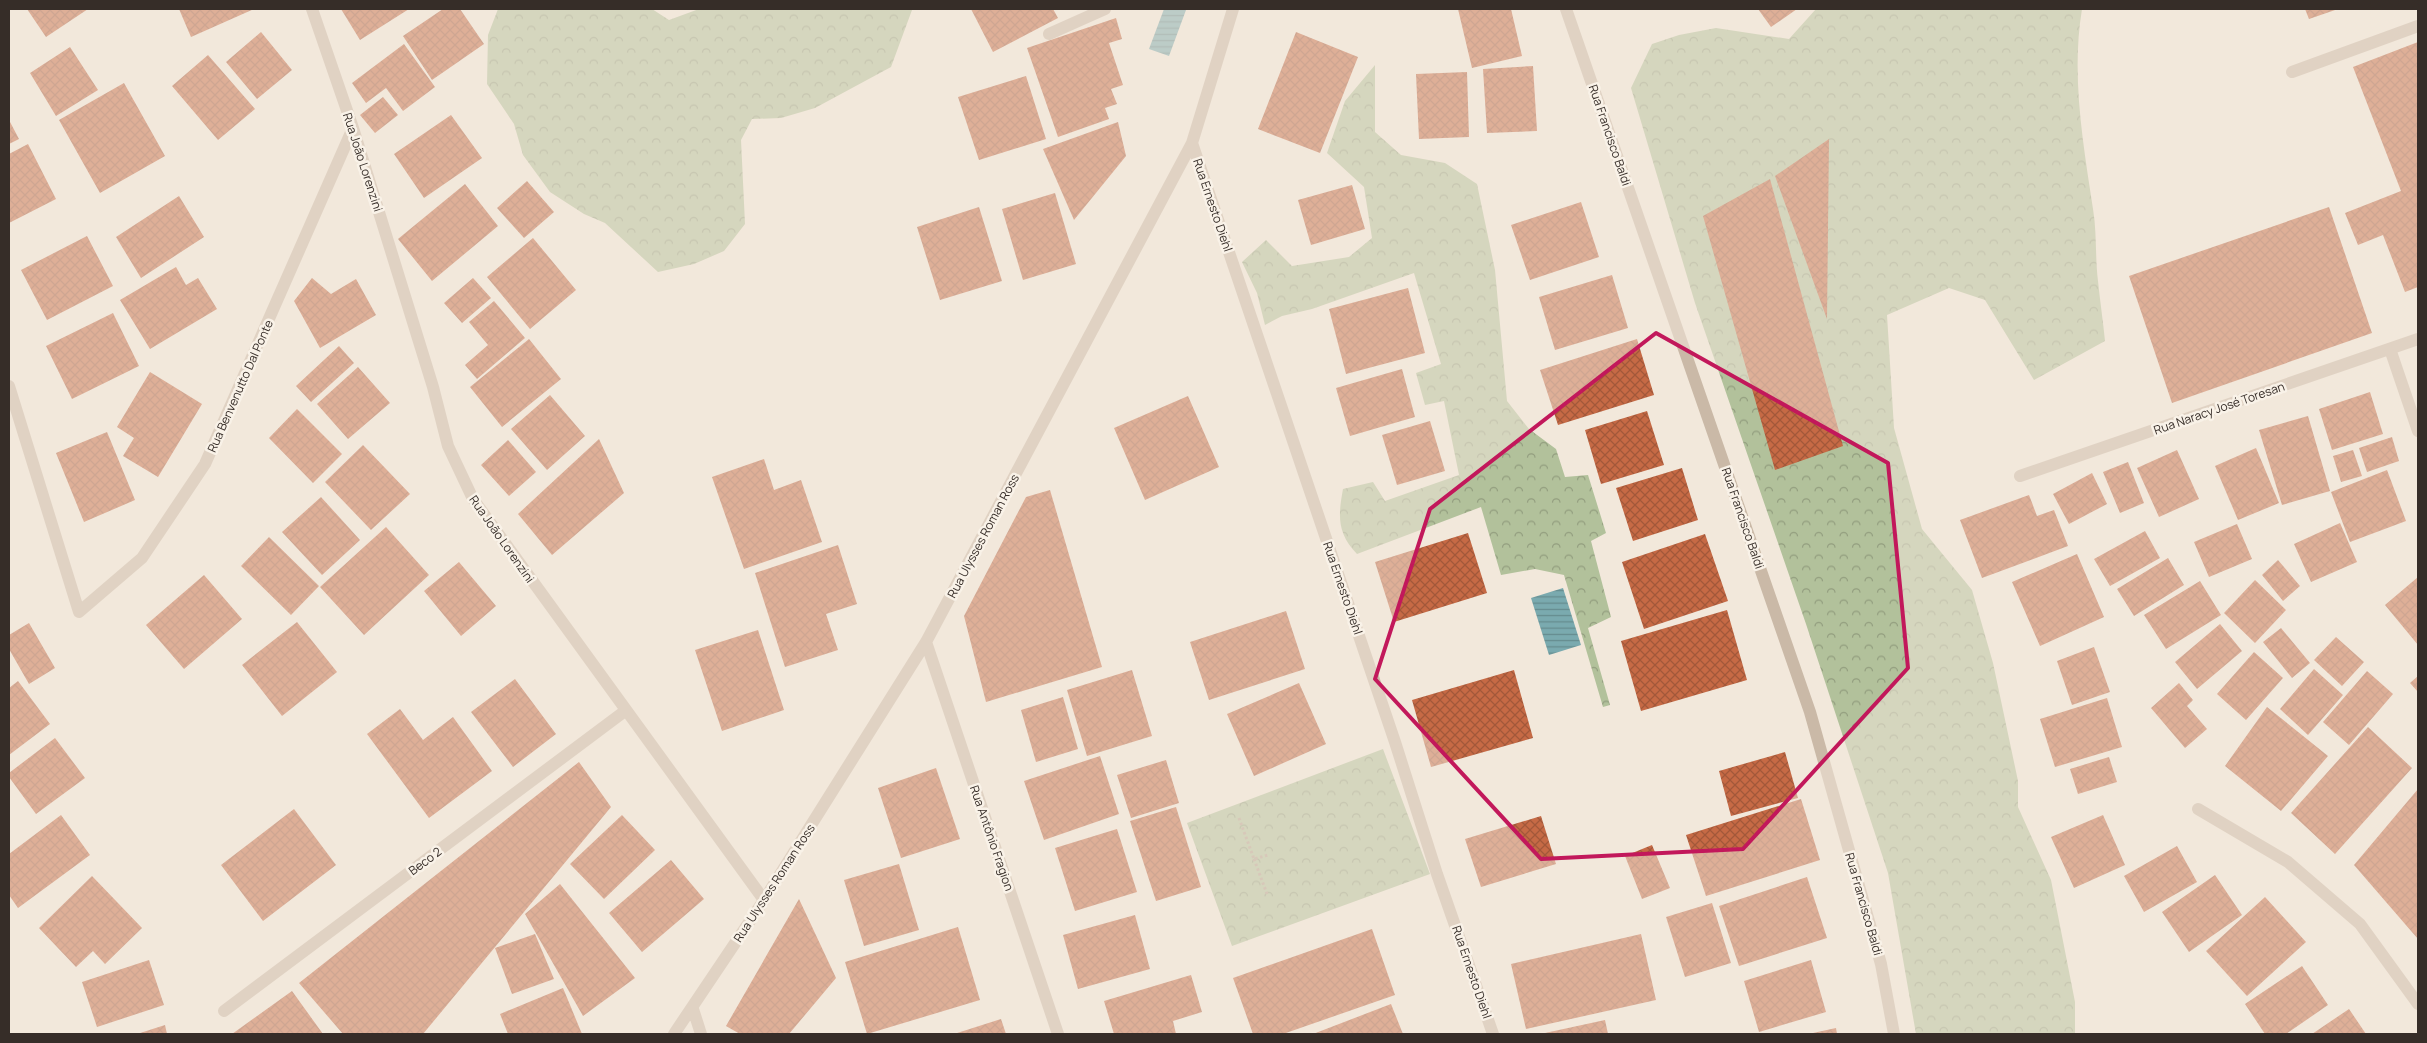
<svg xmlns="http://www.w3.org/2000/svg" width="2427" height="1043" font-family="Manrope,sans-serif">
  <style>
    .forest { fill: url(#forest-crowns) }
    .water { fill: url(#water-rules) }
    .building { fill: url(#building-cross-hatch) }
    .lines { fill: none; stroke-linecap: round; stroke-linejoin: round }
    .path { stroke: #b6a391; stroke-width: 3; stroke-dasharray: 2.5 2.5; stroke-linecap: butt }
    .minor { stroke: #cab9a7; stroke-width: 12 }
    .marked { fill: none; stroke: #c2185b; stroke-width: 4; stroke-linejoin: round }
    .labels { text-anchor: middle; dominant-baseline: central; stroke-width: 5; stroke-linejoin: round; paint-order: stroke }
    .street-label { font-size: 12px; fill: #362d28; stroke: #f9f2e8 }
  </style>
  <defs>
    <pattern id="forest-crowns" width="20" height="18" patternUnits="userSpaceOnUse" patternTransform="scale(1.25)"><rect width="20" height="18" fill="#b2c19b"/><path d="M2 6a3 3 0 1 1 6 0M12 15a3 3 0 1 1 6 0" fill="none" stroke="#929d7e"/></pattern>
    <pattern id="water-rules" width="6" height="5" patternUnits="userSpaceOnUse" patternTransform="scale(1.25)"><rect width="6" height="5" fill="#7aaaaf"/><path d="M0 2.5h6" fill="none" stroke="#658b8e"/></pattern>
    <pattern id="building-cross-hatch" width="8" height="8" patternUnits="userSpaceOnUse" patternTransform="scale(1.25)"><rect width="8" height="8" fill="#c66a45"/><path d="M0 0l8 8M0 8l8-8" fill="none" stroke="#a2583a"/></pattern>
  </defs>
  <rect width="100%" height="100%" fill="#f2e8db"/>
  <path class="forest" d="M498 9H652L669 20 699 9 912 10 891 67 815 108 781 118 752 119 741 140 745 224 724 251 694 264 658 272 605 223 584 214 550 192 523 155 514 124 487 84 488 35Z
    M1816 9H2082C2071 75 2083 143 2093 209 2097 232 2095 257 2098 281 2100 301 2103 321 2105 341L2034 380 1985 300 1949 288 1887 315 1894 428 1922 529 1972 590 1993 663 2018 781V807L2051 880 2075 1002V1034H1916L1888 873 1806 624 1695 303 1631 88 1652 44 1679 35 1716 28 1789 39Z
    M1375 65V132L1401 155 1445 163 1477 184 1495 270 1507 401 1529 429 1556 449 1565 477 1588 475 1606 533 1591 541 1611 617 1588 628 1610 705 1603 707 1564 575 1535 569 1501 575 1481 507 1357 554C1337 533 1338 516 1343 489L1373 482 1385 501 1459 475 1444 401 1425 405 1416 373 1441 364 1414 273 1312 309 1282 316 1265 325 1257 293 1242 262 1266 240 1292 266 1349 257 1372 238 1364 187 1327 153 1345 101Z
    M1383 749 1430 874 1232 946 1187 823Z"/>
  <path class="water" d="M1164 9 1186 10 1169 56 1149 49Z
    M1563 588 1581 645 1549 655 1531 598Z"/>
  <path class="building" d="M27 9H88L46 37Z
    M179 9H254L191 37Z
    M341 9H409L360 40Z
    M443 9H460L484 44 432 80 403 36Z
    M971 9H1053L1058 18 993 52Z
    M1458 9H1511L1522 56 1472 68Z
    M1758 9H1797L1771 27Z
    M2305 9H2338L2309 19Z
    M1116 18 1122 39 1109 43 1123 85 1111 89 1117 104 1105 108 1109 119 1058 137 1027 48Z
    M261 32 292 70 257 99 226 62Z
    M1296 32 1358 57 1320 153 1258 129Z
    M2418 42V287L2405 292 2383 235 2358 245 2345 213 2401 191 2353 67Z
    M404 44 435 87 403 111 386 88 366 103 352 83Z
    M70 47 98 90 56 116 30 73Z
    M208 55 255 109 218 140 172 86Z
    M1533 66 1537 131 1487 133 1483 69Z
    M1467 72 1469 137 1419 139 1416 74Z
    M1026 76 1046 139 979 160 958 97Z
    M124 83 165 156 100 193 59 120Z
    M383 97 398 115 375 133 360 115Z
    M451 115 482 158 424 198 394 154Z
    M9 120 19 139 9 144Z
    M1118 122 1126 156 1074 220 1043 149Z
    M1829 139 1827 319 1775 176Z
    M28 144 56 199 9 223V154Z
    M1770 179 1843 446 1775 470 1703 216Z
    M527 181 554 212 524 238 497 208Z
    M465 184 498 226 432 281 398 239Z
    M1352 185 1365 229 1311 245 1298 200Z
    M1055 193 1076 264 1023 280 1002 209Z
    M179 196 204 237 141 278 116 237Z
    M1581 202 1599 257 1530 280 1511 225Z
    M979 207 1002 281 940 300 917 227Z
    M2329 207 2372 333 2172 403 2129 276Z
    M87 236 113 286 47 320 21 270Z
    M533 238 576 290 530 329 487 277Z
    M176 267 186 285 198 278 217 309 150 349 120 300Z
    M1612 275 1628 328 1555 350 1539 297Z
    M312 278 331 294 356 279 376 315 320 348 294 301Z
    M473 278 491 298 462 323 444 303Z
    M1408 288 1425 353 1346 374 1329 309Z
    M494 301 525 338 477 379 465 365 488 345 469 322Z
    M113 313 139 366 72 399 46 346Z
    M529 339 561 379 502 427 470 387Z
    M1637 339 1654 395 1558 425 1540 370Z
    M339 346 354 363 311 402 296 386Z
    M358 367 390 403 348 439 317 404Z
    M1402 369 1415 417 1350 436 1336 388Z
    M150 372 202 404 158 477 123 456 134 438 117 427Z
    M2370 392 2383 434 2332 450 2319 409Z
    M550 395 585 436 547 470 511 429Z
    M1188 396 1219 467 1145 500 1114 428Z
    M297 409 342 454 313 483 269 438Z
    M1647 411 1664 465 1601 484 1585 430Z
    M2308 416 2330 491 2282 505 2259 430Z
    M1430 421 1445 471 1397 485 1382 435Z
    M107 432 135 500 84 522 56 453Z
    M2392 437 2399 461 2367 472 2359 448Z
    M599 439 624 493 552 555 518 514Z
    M508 440 536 472 509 496 481 465Z
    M363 445 410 494 371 530 325 482Z
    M2256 448 2279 503 2238 520 2215 466Z
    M2177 450 2199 499 2159 517 2137 468Z
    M2353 450 2362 476 2341 482 2333 456Z
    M764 459 774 490 801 480 822 542 744 569 712 477Z
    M2128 462 2144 503 2120 513 2103 472Z
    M1682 468 1698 520 1633 541 1616 488Z
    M2387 470 2406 521 2350 542 2331 492Z
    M2092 473 2107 504 2069 524 2053 494Z
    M1050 490 1102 667 986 702 964 616 1026 497Z
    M2029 495 2037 516 2054 510 2068 546 1982 578 1960 520Z
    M321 497 360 540 322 575 282 532Z
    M2340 523 2357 562 2311 582 2294 544Z
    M2237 524 2252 559 2209 577 2194 542Z
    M386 527 429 575 364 635 320 587Z
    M2145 531 2160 558 2110 586 2094 559Z
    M1468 533 1487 593 1394 622 1375 562Z
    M1705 534 1728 601 1644 629 1622 562Z
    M269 537 319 586 291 615 241 566Z
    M838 545 857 604 826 614 838 650 785 667 755 573Z
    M2077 554 2104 617 2040 646 2012 582Z
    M2168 558 2184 585 2134 616 2117 589Z
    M2278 560 2300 586 2283 601 2262 575Z
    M459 562 496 606 461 636 424 591Z
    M204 575 242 619 184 669 146 625Z
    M2418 577V645L2385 605Z
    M2255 580 2286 610 2255 643 2224 613Z
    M2200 581 2221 615 2166 649 2144 615Z
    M1727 610 1747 680 1641 711 1621 641Z
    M1286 611 1305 669 1209 700 1190 642Z
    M297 622 337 672 282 716 242 665Z
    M29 623 55 668 29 684 9 649V635Z
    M2220 624 2242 651 2197 689 2175 662Z
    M2281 628 2310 663 2292 678 2263 642Z
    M758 630 784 710 722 731 695 650Z
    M2336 637 2364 662 2342 686 2314 660Z
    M2094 647 2110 692 2072 705 2057 661Z
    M2254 652 2283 678 2246 720 2217 694Z
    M2314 669 2343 695 2308 735 2280 709Z
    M1132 670 1152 736 1087 756 1067 690Z
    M1514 670 1533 738 1431 767 1412 700Z
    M2367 671 2393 694 2349 745 2323 722Z
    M2418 676V692L2410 683Z
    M515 679 556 734 513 767 471 712Z
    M18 681 50 724 9 755V688Z
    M1299 683 1326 744 1254 776 1227 714Z
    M2179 683 2193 700 2187 706 2207 729 2185 748 2151 708Z
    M1063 697 1078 749 1036 762 1021 710Z
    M2107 698 2122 747 2055 767 2040 719Z
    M2267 707 2328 756 2281 811 2225 766Z
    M400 709 423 740 453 717 492 771 429 818 367 734Z
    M2368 727 2412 768 2335 854 2291 813Z
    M55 738 85 778 36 814 9 777V773Z
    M1785 752 1798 798 1731 816 1719 771Z
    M1100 756 1119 814 1044 840 1024 781Z
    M2109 757 2117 782 2078 794 2070 769Z
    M1166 760 1179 803 1131 818 1117 775Z
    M579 762 611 807 423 1034H343L299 983Z
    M936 768 960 839 901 858 878 788Z
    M2418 789V939L2354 865Z
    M1801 799 1820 860 1706 896 1686 835Z
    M1176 807 1201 887 1156 901 1130 821Z
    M294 809 336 865 263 921 221 865Z
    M61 815 90 855 18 908 9 895V854Z
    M622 815 655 850 604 899 570 864Z
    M2103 815 2125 865 2074 888 2051 837Z
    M1541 816 1556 864 1481 887 1465 839Z
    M1117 829 1137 892 1075 911 1055 848Z
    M1652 845 1670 888 1642 899 1625 856Z
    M2177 846 2197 882 2144 912 2124 876Z
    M671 860 704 899 642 952 609 913Z
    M899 864 919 930 864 946 844 880Z
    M2215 875 2242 915 2189 952 2162 912Z
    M92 876 142 928 105 964 93 951 76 967 39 928Z
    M1807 877 1827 938 1739 966 1719 906Z
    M560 884 635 978 583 1016 525 914Z
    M2265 897 2306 942 2247 996 2206 951Z
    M799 899 836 978 789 1034H740L726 1026Z
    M1712 903 1731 963 1685 977 1666 917Z
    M1135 915 1150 969 1078 989 1063 935Z
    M958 927 980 1000 867 1034 845 962Z
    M1372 929 1395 995 1283 1034H1253L1233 978Z
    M535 934 554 979 512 994 495 948Z
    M1641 934 1656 1000 1526 1029 1511 964Z
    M149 960 164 1005 97 1027 82 982Z
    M1811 960 1826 1012 1759 1032 1744 981Z
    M2302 966 2328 1005 2286 1034H2265L2245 1004Z
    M1191 975 1202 1012 1173 1021 1176 1034H1114L1104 1001Z
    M563 988 582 1034H508L500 1014Z
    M292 991 323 1034H232Z
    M1391 1004 1403 1034H1313Z
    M2349 1009 2366 1034H2312Z
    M1001 1019 1006 1034H954Z
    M1605 1020 1608 1034H1545V1033Z
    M165 1025 167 1034H137Z
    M1836 1028 1837 1034H1813V1033Z"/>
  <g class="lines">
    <path class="path" d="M1239 818 1254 859 1268 855
      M1254 859 1267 894"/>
    <path class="minor" d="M312 9 353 128 433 387 448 446 473 499 764 900
      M1566 9 1810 712 1881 964 1894 1034
      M1049 34 1105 9
      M2292 72 2418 26
      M1192 143 1395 742 1437 874 1493 1034
      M2390 349 2418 431
      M9 386 79 612 142 558 205 464 353 128
      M2020 476 2418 339
      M926 642 1058 1034
      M2198 809 2288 862 2360 924 2418 1004
      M693 1009 701 1034
      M224 1011 625 711
      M674 1034 764 900 926 642 1192 143 1233 9"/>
  </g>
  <path d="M0 0H2427V1043H0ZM1656 333 1888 463 1908 668 1743 849 1541 859 1375 679 1430 509Z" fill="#f2e8db" fill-opacity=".55" fill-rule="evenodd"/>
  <path class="marked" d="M1656 333 1888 463 1908 668 1743 849 1541 859 1375 679 1430 509Z"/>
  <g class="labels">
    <g class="street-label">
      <text transform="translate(1610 135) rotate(71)">Rua Francisco Baldi</text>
      <text transform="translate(363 162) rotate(72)">Rua João Lorenzini</text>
      <text transform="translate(1213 205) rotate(71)">Rua Ernesto Diehl</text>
      <text transform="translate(240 386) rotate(-66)">Rua Benvenutto Dal Ponte</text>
      <text transform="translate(2219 408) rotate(-19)">Rua Naracy José Toresan</text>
      <text transform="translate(1743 518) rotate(71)">Rua Francisco Baldi</text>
      <text transform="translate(983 536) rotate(-62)">Rua Ulysses Roman Ross</text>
      <text transform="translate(502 539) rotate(55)">Rua João Lorenzini</text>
      <text transform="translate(1343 588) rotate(71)">Rua Ernesto Diehl</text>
      <text transform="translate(992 838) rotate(71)">Rua Antônio Fragion</text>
      <text transform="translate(425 861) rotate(-37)">Beco 2</text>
      <text transform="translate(774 883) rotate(-57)">Rua Ulysses Roman Ross</text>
      <text transform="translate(1864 904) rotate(74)">Rua Francisco Baldi</text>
      <text transform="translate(1472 972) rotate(71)">Rua Ernesto Diehl</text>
    </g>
  </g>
  <rect width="2427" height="1043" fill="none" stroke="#362d28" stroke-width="20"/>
</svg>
